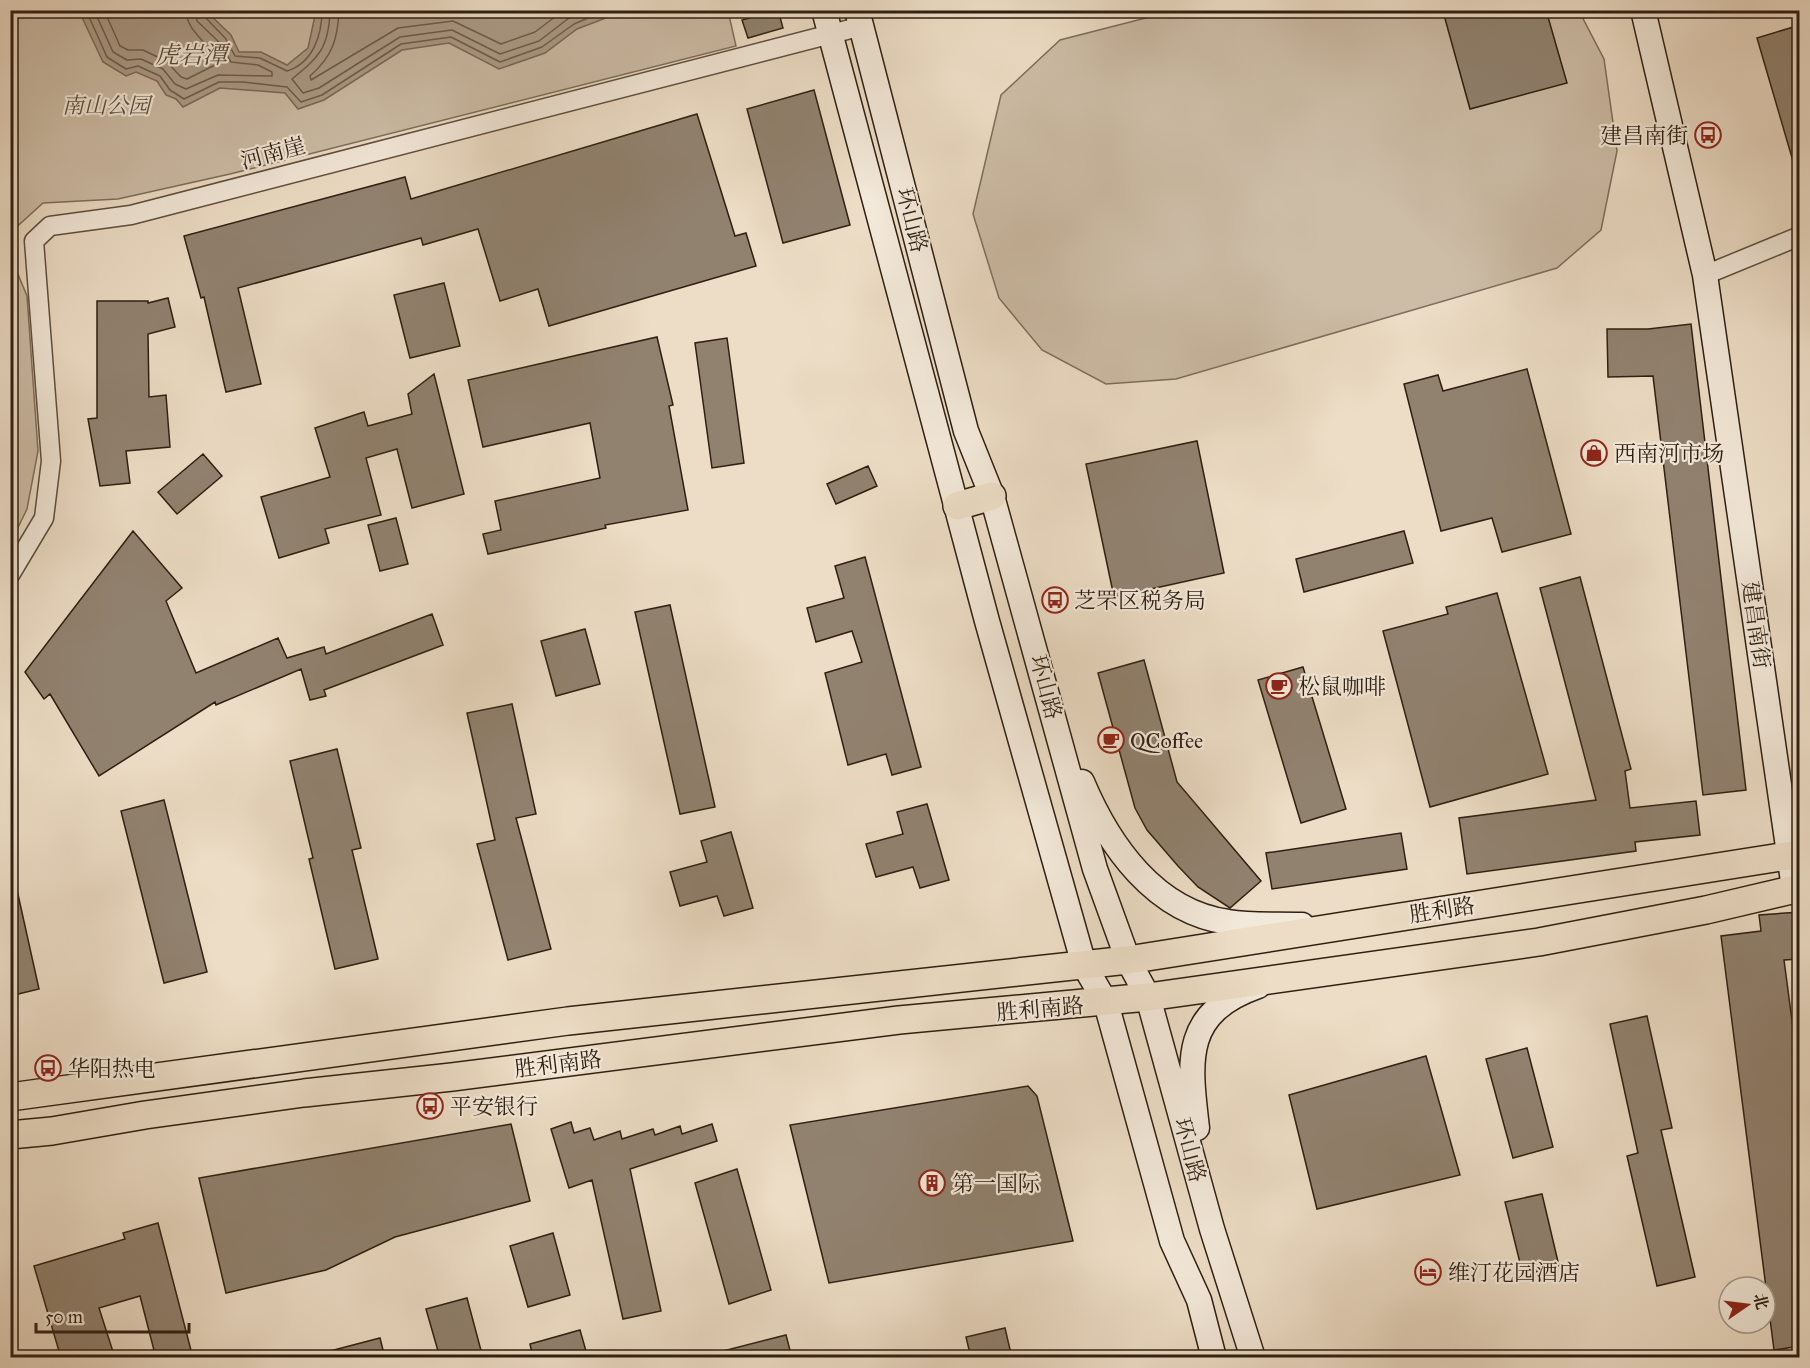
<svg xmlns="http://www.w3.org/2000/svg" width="1810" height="1368" font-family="'IM FELL Great Primer','Noto Serif SC',serif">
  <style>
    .green { fill: #cdbda7; stroke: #7e6e5c; stroke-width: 1.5 }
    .water { fill: #ac9c89; stroke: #7a6a59; stroke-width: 1.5 }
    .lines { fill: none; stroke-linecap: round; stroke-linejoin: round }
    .shore { stroke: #6d5e4e; stroke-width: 1.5 }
    .building { fill: #918270; stroke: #2e1f12; stroke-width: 1.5 }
    .street-casing { stroke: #5e4e3f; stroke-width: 21 }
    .secondary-casing { stroke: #2e1f12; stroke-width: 27 }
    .primary-casing { stroke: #2e1f12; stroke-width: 30 }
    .street { stroke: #f3e9da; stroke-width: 18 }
    .secondary { stroke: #f3e9da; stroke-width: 24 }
    .primary { stroke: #edddc6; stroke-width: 27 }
    .labels { text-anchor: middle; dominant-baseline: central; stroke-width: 4.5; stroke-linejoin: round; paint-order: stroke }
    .park-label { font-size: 22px; font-style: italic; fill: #5e4e3f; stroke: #f3e9da }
    .poi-label { font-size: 22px; fill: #2e1f12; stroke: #f3e9da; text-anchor: start }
    .street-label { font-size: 22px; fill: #2e1f12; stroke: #f3e9da }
    .water-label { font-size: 24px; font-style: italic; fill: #5a4b3c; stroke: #f3e9da }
  </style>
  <rect width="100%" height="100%" fill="#edddc6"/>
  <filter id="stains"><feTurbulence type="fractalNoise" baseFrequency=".00333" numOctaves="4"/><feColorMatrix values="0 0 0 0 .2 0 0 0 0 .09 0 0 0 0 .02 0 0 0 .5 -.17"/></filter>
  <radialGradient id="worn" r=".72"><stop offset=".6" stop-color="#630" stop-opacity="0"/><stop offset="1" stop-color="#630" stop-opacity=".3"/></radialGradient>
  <path class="green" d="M11 11H728L736 46 230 174 118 199 43 203 11 232Z
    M1173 11H1579L1604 59 1617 151 1601 230 1557 268 1176 379 1106 384 1042 350 999 298 973 214 1001 95 1060 40Z
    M10 255 27 296 38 451 27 509 11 542Z"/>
  <path class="water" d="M79 11H206L231 35 239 52H261L287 65 308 48 316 11H624L577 29 545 53 499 69 449 43 402 50 324 100 298 109 285 93 220 88 183 107 176 99 166 95 157 81 136 72 126 76 103 62Z"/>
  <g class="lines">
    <path class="shore" d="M86 10 107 57 126 69 138 66 160 76 170 90 184 99 219 82H243L287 87 301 102 322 95 401 44 451 37 500 62 542 47 574 24 607 10
      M94 10 113 52 127 60 141 59 163 69 175 84 186 89 218 75 272 76V72L258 65 231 62 220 43 197 21 195 10
      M104 10 120 46 128 50H143L166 61 181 77 187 79 219 63C211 44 186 32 186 10
      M202 10 204 16 226 39 235 56 260 58 287 71C313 63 322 35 322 10
      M330 10C329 48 319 57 292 79L303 93 319 88 400 37 452 30 500 54 539 41 569 18 587 10
      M339 10C338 39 332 57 310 76L311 80 398 28 453 21 501 44 535 32 564 10"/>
  </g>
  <path class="building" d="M778 10 783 28 748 38 742 20Z
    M1459 10H1546L1567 83 1470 109 1444 15Z
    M1800 25V168H1795L1757 38Z
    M814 90 850 225 783 243 747 109Z
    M697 114 735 236 746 233 756 266 549 326 538 289 500 301 478 229 423 245 421 238 238 288 261 384 226 392 204 297 201 298 184 236 405 177 411 199Z
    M444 283 460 346 410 358 394 295Z
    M168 298 175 327 148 334 149 397 166 395 170 447 126 451 130 483 100 486 88 419 97 418V301H148V303Z
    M1691 324 1746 790 1703 795 1653 376 1608 377 1607 329H1648Z
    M657 337 673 405 669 406 688 510 605 525 606 528 488 554 483 534 501 530 495 501 600 478 590 423 483 447 468 380Z
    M727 338 744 463 712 468 695 343Z
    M1527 369 1571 534 1502 552 1492 518 1441 531 1404 384 1438 375 1443 391Z
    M434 374 464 494 412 508 397 449 366 458 381 515 325 529 329 543 279 558 261 497 330 477 315 428 364 412 368 426 412 414 408 394Z
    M1197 441 1224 573 1114 597 1086 464Z
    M203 454 222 476 177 514 158 492Z
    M868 466 877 486 836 504 827 484Z
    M396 518 408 564 380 571 368 525Z
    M133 531 182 588 166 601 196 673 278 638 287 658 324 647 326 654 432 614 443 645 324 690 326 696 310 700 301 669 216 705 215 702 99 776 50 694 44 699 25 672Z
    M1404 531 1413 563 1304 592 1296 559Z
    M865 557 921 767 892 775 886 754 848 765 825 673 862 662 852 631 816 642 807 608 844 598 835 566Z
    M1580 577 1631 769 1625 771 1630 808 1696 801 1700 835 1635 842 1636 851 1467 874 1459 818 1596 800 1540 588Z
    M1497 593 1548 774 1430 807 1383 631 1448 614 1446 607Z
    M670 605 715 807 680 814 635 612Z
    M585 629 600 684 556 696 541 641Z
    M1144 660 1177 782 1261 881 1230 908 1198 887 1178 866 1147 830 1135 808 1098 673Z
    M1303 667 1346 809 1301 823 1258 680Z
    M512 704 536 814 516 818 551 949 508 960 477 844 495 840 467 713Z
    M337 749 361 848 352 850 378 959 335 969 309 859 313 858 290 761Z
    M164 800 207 972 164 983 121 811Z
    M927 804 949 880 920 888 913 867 876 877 866 844 903 834 897 812Z
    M731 832 753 908 724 916 717 896 680 906 670 872 707 862 701 841Z
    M1401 833 1407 869 1272 889 1266 853Z
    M17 890 39 989 10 996V891Z
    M1800 912V959L1784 960 1800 1081V1346L1774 1350 1721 936 1761 931 1759 915Z
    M1647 1016 1672 1128 1661 1130 1695 1277 1657 1286 1627 1156 1638 1153 1610 1024Z
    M1527 1048 1553 1147 1513 1158 1486 1059Z
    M1426 1056 1460 1175 1317 1209 1289 1095Z
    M1028 1086 1037 1096 1073 1241 829 1283 790 1125Z
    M571 1122 574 1133 590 1128 594 1140 620 1131 622 1139 653 1129 655 1135 680 1126 682 1134 712 1124 717 1141 630 1169 661 1311 623 1319 592 1180 569 1188 551 1129Z
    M511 1124 530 1201 395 1237 326 1270 226 1293 199 1178Z
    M737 1169 771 1290 729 1304 695 1183Z
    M1542 1194 1559 1266 1523 1275 1505 1202Z
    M158 1223 193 1358H156L140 1296 99 1308 115 1358H61L34 1266 125 1239 123 1233Z
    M553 1233 570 1295 528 1307 510 1246Z
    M467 1298 483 1358H440L426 1309Z
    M1005 1328 1012 1358H971L966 1337Z
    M580 1330 588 1358H533L530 1344Z
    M786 1335 792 1358H719V1352Z
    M380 1338 385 1358H327L326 1352Z"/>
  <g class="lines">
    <g class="street-casing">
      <path id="street" d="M1705 275 1800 236
        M10 575 44 518 51 461 34 241 50 226 131 215 862 26"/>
    </g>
    <g class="secondary-casing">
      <path id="secondary" d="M824 10 987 621 1084 965 1106 1003 1172 1241 1199 1300 1214 1358
        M857 10 966 431 992 496 1095 869 1128 960 1148 997 1212 1229 1253 1358
        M1643 10 1705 275 1794 888
        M1082 782C1109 846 1155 912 1228 922 1252 926 1278 924 1302 925
        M1197 1128C1189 1060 1182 1013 1258 986"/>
    </g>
    <g class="primary-casing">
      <path id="primary" d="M957 506 992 496
        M10 1097 568 1021 1128 960 1800 854
        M10 1135 52 1131 145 1115 304 1093 452 1077 899 1020 1148 997 1539 942 1706 910 1800 888"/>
    </g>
    <use href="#street" class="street"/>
    <use href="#secondary" class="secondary"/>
    <use href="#primary" class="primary"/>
  </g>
  <defs>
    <g id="bus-ring" transform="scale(1.35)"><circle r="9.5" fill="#f3e9da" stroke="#8f2418" stroke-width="1.5"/><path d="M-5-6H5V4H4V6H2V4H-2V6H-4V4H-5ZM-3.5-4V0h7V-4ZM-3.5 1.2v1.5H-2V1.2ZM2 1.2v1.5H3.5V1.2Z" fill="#8f2418"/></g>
    <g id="shop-ring" transform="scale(1.35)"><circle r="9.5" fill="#f3e9da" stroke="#8f2418" stroke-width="1.5"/><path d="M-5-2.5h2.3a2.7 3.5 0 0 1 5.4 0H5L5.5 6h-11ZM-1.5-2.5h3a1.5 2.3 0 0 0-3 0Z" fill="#8f2418"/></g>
    <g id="cafe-ring" transform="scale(1.35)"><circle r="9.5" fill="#f3e9da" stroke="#8f2418" stroke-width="1.5"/><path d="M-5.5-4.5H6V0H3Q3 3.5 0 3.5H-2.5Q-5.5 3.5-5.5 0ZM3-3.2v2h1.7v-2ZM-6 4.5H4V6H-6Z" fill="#8f2418"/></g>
    <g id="building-ring" transform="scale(1.35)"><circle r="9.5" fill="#f3e9da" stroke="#8f2418" stroke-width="1.5"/><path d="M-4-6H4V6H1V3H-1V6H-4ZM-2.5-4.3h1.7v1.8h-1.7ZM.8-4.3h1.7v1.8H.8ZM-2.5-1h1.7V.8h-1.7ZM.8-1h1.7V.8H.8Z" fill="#8f2418"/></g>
    <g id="hotel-ring" transform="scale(1.35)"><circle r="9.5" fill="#f3e9da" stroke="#8f2418" stroke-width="1.5"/><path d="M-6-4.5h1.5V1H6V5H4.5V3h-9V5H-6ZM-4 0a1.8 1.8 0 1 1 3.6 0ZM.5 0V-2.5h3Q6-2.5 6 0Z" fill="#8f2418"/></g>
  </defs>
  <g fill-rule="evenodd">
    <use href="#bus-ring" x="1708" y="135"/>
    <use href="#shop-ring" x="1594" y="453"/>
    <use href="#bus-ring" x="1055" y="600"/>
    <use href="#cafe-ring" x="1279" y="686"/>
    <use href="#cafe-ring" x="1111" y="740"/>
    <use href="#bus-ring" x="48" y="1068"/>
    <use href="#bus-ring" x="430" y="1106"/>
    <use href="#building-ring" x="932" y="1183"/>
    <use href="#hotel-ring" x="1428" y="1272"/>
  </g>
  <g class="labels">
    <g class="park-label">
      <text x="106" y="105">南山公园</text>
    </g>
    <g class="poi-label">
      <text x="1688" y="135" text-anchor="end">建昌南街</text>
      <text x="1614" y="453">西南河市场</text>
      <text x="1074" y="600">芝罘区税务局</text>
      <text x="1298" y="686">松鼠咖啡</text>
      <text x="1130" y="740">QCoffee</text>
      <text x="68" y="1068">华阳热电</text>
      <text x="450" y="1106">平安银行</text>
      <text x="952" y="1183">第一国际</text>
      <text x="1448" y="1272">维汀花园酒店</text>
    </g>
    <g class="street-label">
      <text transform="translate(273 153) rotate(-15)">河南崖</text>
      <text transform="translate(912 220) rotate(76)">环山路</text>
      <text transform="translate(1756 625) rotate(82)">建昌南街</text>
      <text transform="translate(1046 687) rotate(75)">环山路</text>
      <text transform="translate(1442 910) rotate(-9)">胜利路</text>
      <text transform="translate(1040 1009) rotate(-5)">胜利南路</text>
      <text transform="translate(558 1064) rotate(-7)">胜利南路</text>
      <text transform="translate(1190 1150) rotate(75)">环山路</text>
    </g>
    <g class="water-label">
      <text x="191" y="55">虎岩潭</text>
    </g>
  </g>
  <rect width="1810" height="1368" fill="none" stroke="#edddc6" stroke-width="36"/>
  <rect x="12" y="12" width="1786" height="1344" fill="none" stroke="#2e1f12" stroke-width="3"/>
  <rect x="18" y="18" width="1774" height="1332" fill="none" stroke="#2e1f12" stroke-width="1.5"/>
  <g transform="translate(1747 1305) rotate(76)"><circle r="28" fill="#f3e9da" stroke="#a4988a" stroke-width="1.5"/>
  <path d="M0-4.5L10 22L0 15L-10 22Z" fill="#8f2418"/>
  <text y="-9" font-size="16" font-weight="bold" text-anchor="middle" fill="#2e1f12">北</text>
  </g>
  <path d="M36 1323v9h153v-9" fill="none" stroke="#2e1f12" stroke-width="3"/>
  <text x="45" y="1323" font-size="18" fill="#2e1f12" stroke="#f3e9da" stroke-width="4.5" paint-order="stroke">50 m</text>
  <rect width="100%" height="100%" filter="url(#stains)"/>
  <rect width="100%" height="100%" fill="url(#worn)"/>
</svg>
